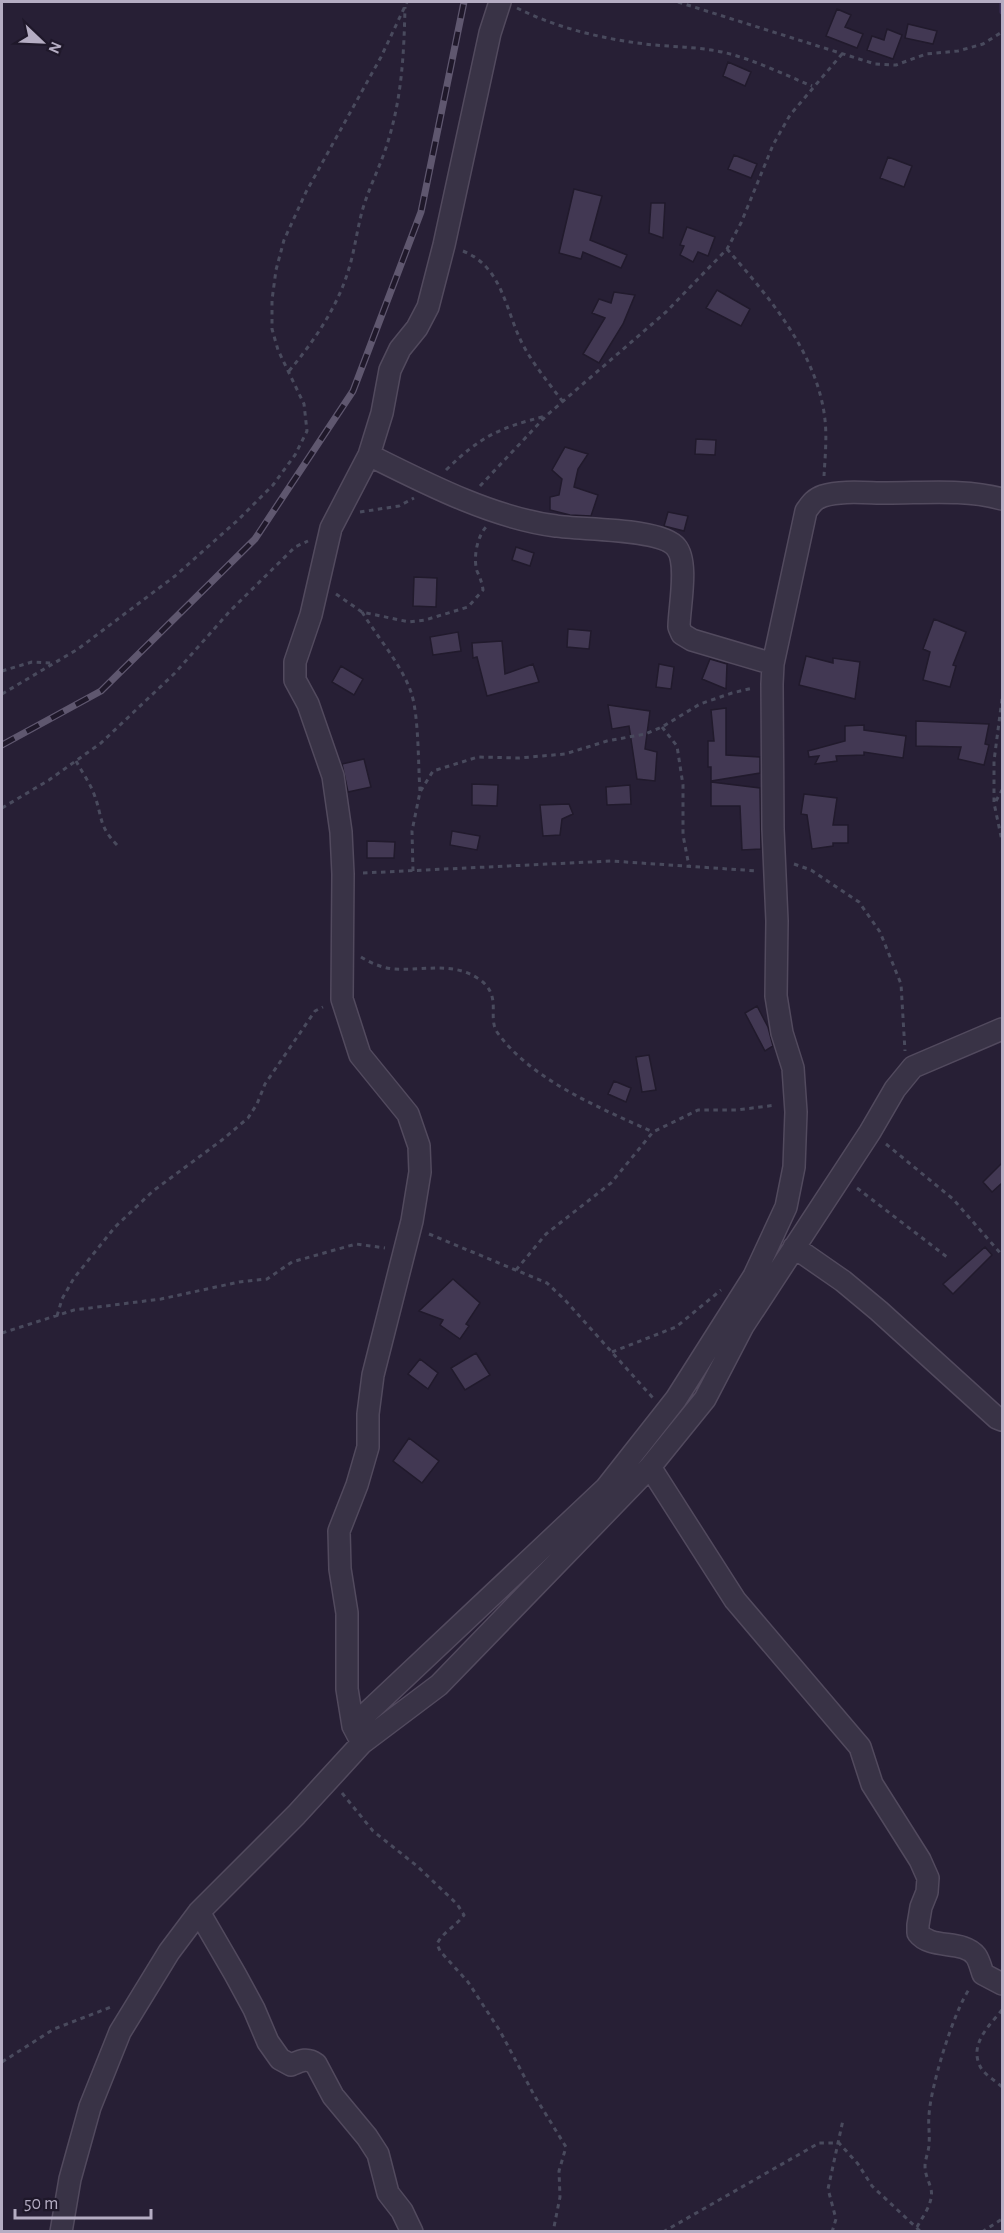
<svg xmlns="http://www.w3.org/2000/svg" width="1004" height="2233" font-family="'Alegreya Sans',sans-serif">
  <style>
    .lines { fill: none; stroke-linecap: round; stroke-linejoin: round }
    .stream { stroke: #3b2e56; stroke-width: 5 }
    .building { fill: #423853; stroke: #211a2c; stroke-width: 1.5 }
    .street-casing { stroke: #524a5e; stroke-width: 24 }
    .path { stroke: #494a5d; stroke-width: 3; stroke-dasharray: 4.5 4.5; stroke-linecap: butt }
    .street { stroke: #393346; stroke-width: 21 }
    .rail-casing { stroke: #5f576f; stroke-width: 7 }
    .rail { stroke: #1f182a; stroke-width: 4.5; stroke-dasharray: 14; stroke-linecap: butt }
  </style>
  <rect width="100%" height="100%" fill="#271f35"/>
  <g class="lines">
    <path class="stream" d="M1002 2V12"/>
  </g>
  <path class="building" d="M837 9 851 15 845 27 863 34 857 48 826 36Z
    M908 24 937 31 933 44 905 38Z
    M887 29 902 35 893 59 867 50 872 36 884 40Z
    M728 62 751 72 745 86 723 76Z
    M734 155 757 164 751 178 728 169Z
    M888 157 912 166 904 187 880 178Z
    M574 189 602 196 590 240 627 255 621 268 583 252 581 259 559 253Z
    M651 203H665L663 238 649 233Z
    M687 227 715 237 708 256 698 252 693 262 680 255 684 246 680 245Z
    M717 290 750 309 741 326 706 308Z
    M614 292 635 295 623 324 599 363 583 354 605 318 592 313 599 299 611 303Z
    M696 439 716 440 715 455 695 454Z
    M565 447 588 454 578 469 574 487 598 495 591 516 570 515 550 510V497L559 495 562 479 552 470Z
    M668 512 688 516 684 531 664 526Z
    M516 547 534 553 530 566 512 560Z
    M414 577 437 578 436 607 413 606Z
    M934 619 966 632 953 665 956 666 950 687 923 680 930 652 923 649Z
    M568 629 591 631 589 649 567 647Z
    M458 632 461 651 433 655 430 637Z
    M502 641 505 674 533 664 539 682 487 696 477 657 473 658 472 643Z
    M806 656 833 663V658L860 662 855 699 799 685Z
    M710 659 727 664 726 689 702 679Z
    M659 664 674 667 671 689 656 687Z
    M341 666 363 679 354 695 332 682Z
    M608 705 650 711 645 749 657 752 655 781 637 779 629 726 612 729Z
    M726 708V755L760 757V773L711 781V767H708V741H714L711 710Z
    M916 721 989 724 985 744 989 745 984 765 958 759 961 747 916 746Z
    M864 725V730L906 736 903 758 864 752V755L836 756 837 761 815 764 819 756 809 757 808 751 845 741V726Z
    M364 759 371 787 348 792 342 764Z
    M711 782 760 788 761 849 742 850 740 806H711Z
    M472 784 498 785 497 806 472 805Z
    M630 785 631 804 607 805 606 787Z
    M804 794 837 798 833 825H848V843H833V846L812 849 807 815 801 814Z
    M569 804 573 814 562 819 560 835 543 836 540 805Z
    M452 831 480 836 477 850 450 845Z
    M367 841 395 842 394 858H367Z
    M757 1006 768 1027 773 1046 765 1051 745 1013Z
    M649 1055 656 1090 642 1092 636 1057Z
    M614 1081 631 1088 626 1102 608 1094Z
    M1002 1163V1183L992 1192 983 1182Z
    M985 1247 992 1255 953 1294 943 1284Z
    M453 1279 480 1303 466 1324 469 1326 460 1339 440 1325 443 1320 419 1311Z
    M476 1353 490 1375 465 1390 451 1368Z
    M420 1359 438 1373 428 1389 408 1374Z
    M409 1438 439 1461 422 1483 393 1461Z"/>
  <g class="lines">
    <g class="street-casing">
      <path id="street" d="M369 455C427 484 493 518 556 526 581 530 661 528 676 547 689 562 679 608 679 627L682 634 692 640 773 664
        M794 1247 843 1281 879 1311 997 1418 1002 1420
        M650 1467 735 1600 860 1747 872 1784 920 1860 928 1878 927 1892 921 1907 918 1925V1933C931 1950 963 1939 976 1956 979 1960 981 1968 983 1974L1002 1984
        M353 1726 606 1488 676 1399 754 1276 786 1207 794 1167 796 1112 793 1068 782 1033 776 996 777 921 773 829 772 684 773 664 806 511C811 504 814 499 823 496 842 490 867 493 887 493 926 493 965 489 1002 499
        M362 1743 353 1726 347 1689V1613L340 1569 339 1531 357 1485 368 1447V1414L373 1375 412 1221 420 1172 419 1146 408 1114 360 1055 342 999 343 874 341 832 333 776 308 704 295 680V662L311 615 331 528 369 455 382 413 390 370 400 349 417 328 428 307 444 245 490 33 500 2
        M199 1912 235 1974 254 2009 268 2042 280 2059 291 2065C300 2061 307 2057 316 2064L333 2096 367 2137 378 2154 388 2193 402 2211 412 2232
        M61 2232 70 2179 90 2107 120 2032 169 1952 199 1912 296 1815 362 1743 439 1685 650 1467 705 1399 743 1326 870 1132 895 1089 913 1067 1002 1029"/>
    </g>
    <path class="path" d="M678 2 875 64 896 65 926 54 958 51 983 44 1002 32
      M517 8C559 29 607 40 654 45 677 47 699 47 722 52 753 59 783 74 812 86
      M727 249C769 297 818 354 825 420 827 438 825 458 824 476
      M463 251C502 267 505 308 521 341 532 363 548 382 563 402
      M289 371C315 340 339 305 350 265 356 244 358 222 365 202 372 181 383 160 389 138 402 95 404 52 405 7
      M446 470C481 436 499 428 546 416
      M480 486 546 416 666 312 727 249 741 223 773 145 790 115 842 54
      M360 512 399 506 414 498
      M336 594 362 612 409 622 425 620 468 607 483 590C482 582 480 578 477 571 473 558 477 537 486 527
      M362 612C378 638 401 664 411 692 419 715 418 765 420 791
      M2 671 32 662 52 663
      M2 694 78 649 175 576 238 520 273 485 295 455 307 431 304 404 278 350 272 329V300L276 270 284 240 306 192 381 57 407 2
      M1002 699 994 761V803L1002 841
      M662 727 677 746 683 785V835L689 866
      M76 761C82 772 90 783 94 794 103 818 98 825 117 845
      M996 801 1002 790
      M2 808 49 780 101 743 175 673 230 611 295 547 308 541
      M794 864 811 870 859 902 880 932 901 984 905 1051
      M413 871 412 831 420 792 433 771 478 757 519 758 565 754 607 741 645 734 662 727 700 704 732 693 753 688
      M363 873 611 861 758 871
      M361 957C371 963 382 968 394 969 424 971 452 961 479 979 503 996 487 1016 497 1032 531 1080 600 1108 653 1132
      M886 1144 953 1199 1002 1255
      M857 1188 947 1257
      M429 1234 547 1283 565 1300 653 1398
      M516 1270 546 1234 611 1183 653 1132 698 1110H737L776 1105
      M57 1316 62 1299 74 1278 115 1227 153 1191 222 1140 248 1118 257 1104 265 1084 315 1011 323 1007
      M2 1333 74 1310 161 1299 239 1282 267 1279 292 1262 356 1244 385 1248
      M612 1352 676 1327 721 1290
      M342 1793 373 1831 417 1866 457 1904 464 1915C456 1926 442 1933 437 1944L440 1951 468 1982 500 2031 534 2095 566 2147 559 2171 560 2197 553 2232
      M1002 2010C989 2026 968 2045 981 2068 985 2075 996 2081 1002 2087
      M2 2062 54 2029 111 2007
      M917 2227C923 2216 934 2202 931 2189 929 2181 925 2175 925 2166 925 2159 929 2151 929 2144 930 2134 928 2125 929 2116 930 2088 954 2010 970 1988
      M663 2232 819 2143H839L858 2164 872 2186 921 2232
      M832 2232 836 2219 828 2189 843 2120
      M982 2232 1002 2219"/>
    <use href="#street" class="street"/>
    <g class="rail-casing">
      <path id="rail" d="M2 745 101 691 255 539 353 391 421 212 464 2"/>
    </g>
    <use href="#rail" class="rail"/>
  </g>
  <rect width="1004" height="2233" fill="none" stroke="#b5adc3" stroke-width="6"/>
  <g transform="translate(42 42) rotate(113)" stroke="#1f182a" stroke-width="4.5" paint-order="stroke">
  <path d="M0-4.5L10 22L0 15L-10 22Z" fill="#b5adc3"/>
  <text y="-9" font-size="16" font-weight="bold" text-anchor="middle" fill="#b5adc3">N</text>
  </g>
  <path d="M15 2209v9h136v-9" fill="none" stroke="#b5adc3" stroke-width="3"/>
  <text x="24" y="2209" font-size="18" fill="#b5adc3" stroke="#1f182a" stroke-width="4.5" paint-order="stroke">50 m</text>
</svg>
